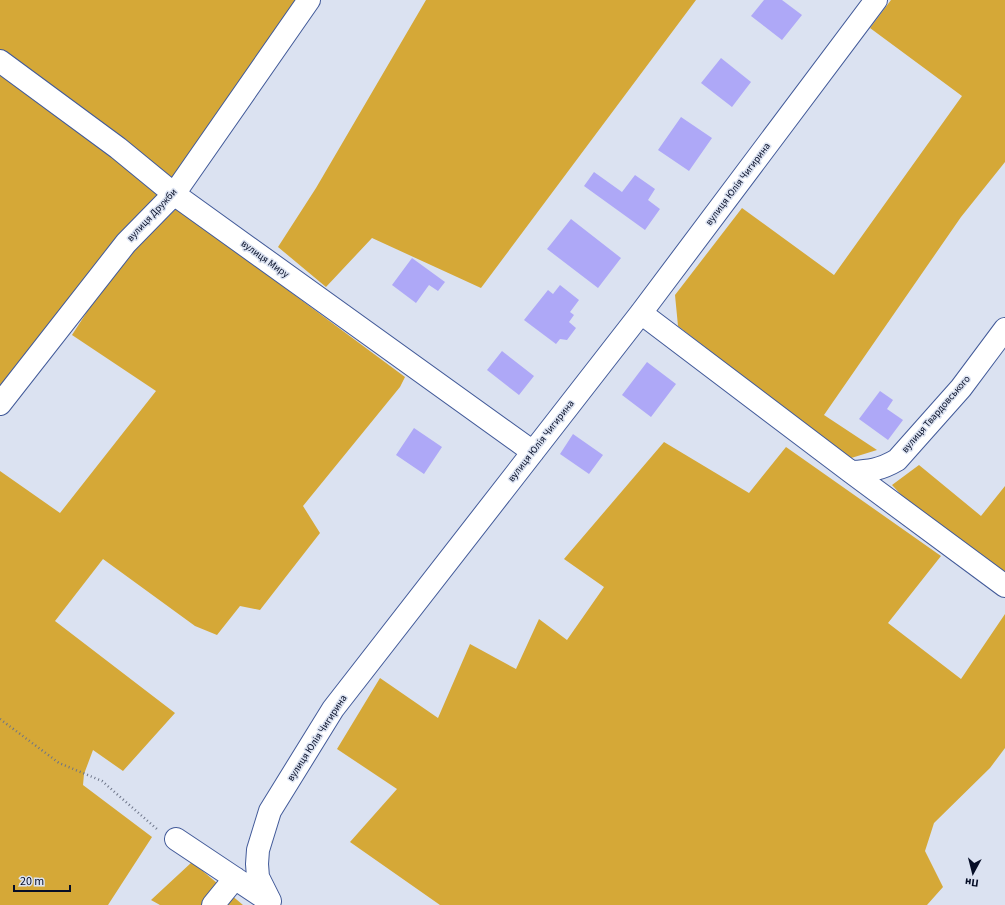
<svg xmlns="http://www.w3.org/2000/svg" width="1005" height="905" font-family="'Source Sans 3',sans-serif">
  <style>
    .green { fill: #d5a837 }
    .building { fill: #aea8f7 }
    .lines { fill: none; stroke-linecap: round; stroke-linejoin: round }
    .minor-casing { stroke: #425a99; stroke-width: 24 }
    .path { stroke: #6c7488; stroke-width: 2.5; stroke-dasharray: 1 3; stroke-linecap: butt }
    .minor { stroke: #fff; stroke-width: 22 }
    .labels { text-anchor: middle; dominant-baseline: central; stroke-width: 3; stroke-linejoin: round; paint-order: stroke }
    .street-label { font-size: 10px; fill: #060e27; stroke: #dbe2f1 }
  </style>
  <rect width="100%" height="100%" fill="#dbe2f1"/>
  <path class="green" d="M0 0H309L0 404Z
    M426 0H696L481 288 372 238 326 287 278 247 316 188Z
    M891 0H1005V162L961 217 824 415 877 450 848 459 678 326 675 295 742 208 834 275 962 96 870 28Z
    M177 208 405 377 400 387 303 506 320 533 260 610 240 606 217 635 195 626 103 559 55 621 175 713 123 771 93 750 84 774 83 785 152 837 108 905H0V471L60 513 156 391 72 335 116 267Z
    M664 442 749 493 786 447 941 556 888 623 961 679 1005 614V748L990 768 934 823 925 851 943 887 927 905H440L350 842 397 789 337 749 380 678 438 718 470 644 516 669 539 619 567 640 604 587 564 559Z
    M919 465 981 516 1005 486V576L918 513 892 485Z
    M192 862 243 905H160L151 900Z"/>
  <path class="building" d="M764 0H782L802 15 782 40 751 16Z
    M721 58 751 82 732 107 701 83Z
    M681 117 712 138 689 171 658 150Z
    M594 172 622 192 635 175 655 189 648 200 660 209 645 230 584 186Z
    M571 219 621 258 598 288 547 249Z
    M412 258 445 282 438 291 429 285 416 303 392 285Z
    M560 285 579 300 570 312 574 315 569 322 576 328 567 340 560 339 556 344 524 320 548 290 553 294Z
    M502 351 534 376 519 395 487 370Z
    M647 362 676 384 651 417 622 395Z
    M880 391 893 400 887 409 903 420 888 440 859 419Z
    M414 428 442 447 424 474 396 455Z
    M573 434 603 455 589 474 560 454Z"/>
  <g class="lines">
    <g class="minor-casing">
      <path id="minor" d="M0 61 118 148 174 194 533 452
        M641 313 851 472 1005 586
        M0 404 126 243 174 194 309 0
        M851 472C869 471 880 470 897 460L961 388 1005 329
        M176 839 269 901
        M270 901 258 877 257 864 258 850 270 811 333 709 641 313 876 0
        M213 905 235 878"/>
    </g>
    <path class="path" d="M0 719 59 763 102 781 158 830"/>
    <use href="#minor" class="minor"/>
  </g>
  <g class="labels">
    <g class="street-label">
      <text transform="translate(738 184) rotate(-53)">вулиця Юлія Чигирина</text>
      <text transform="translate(152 215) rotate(-47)">вулиця Дружби</text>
      <text transform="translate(265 259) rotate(36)">вулиця Миру</text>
      <text transform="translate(936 414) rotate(-49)">вулиця Твардовського</text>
      <text transform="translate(541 441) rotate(-52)">вулиця Юлія Чигирина</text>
      <text transform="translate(317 738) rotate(-57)">вулиця Юлія Чигирина</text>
    </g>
  </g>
  <g transform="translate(973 873) rotate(187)" stroke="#dbe2f1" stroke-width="3" paint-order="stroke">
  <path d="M0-3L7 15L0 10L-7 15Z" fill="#060e27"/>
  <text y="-6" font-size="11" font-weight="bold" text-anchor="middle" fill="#060e27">Пн</text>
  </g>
  <path d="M14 885v6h56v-6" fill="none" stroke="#060e27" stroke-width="2"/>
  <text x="20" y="885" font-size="12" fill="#060e27" stroke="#dbe2f1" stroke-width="3" paint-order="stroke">20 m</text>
</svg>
